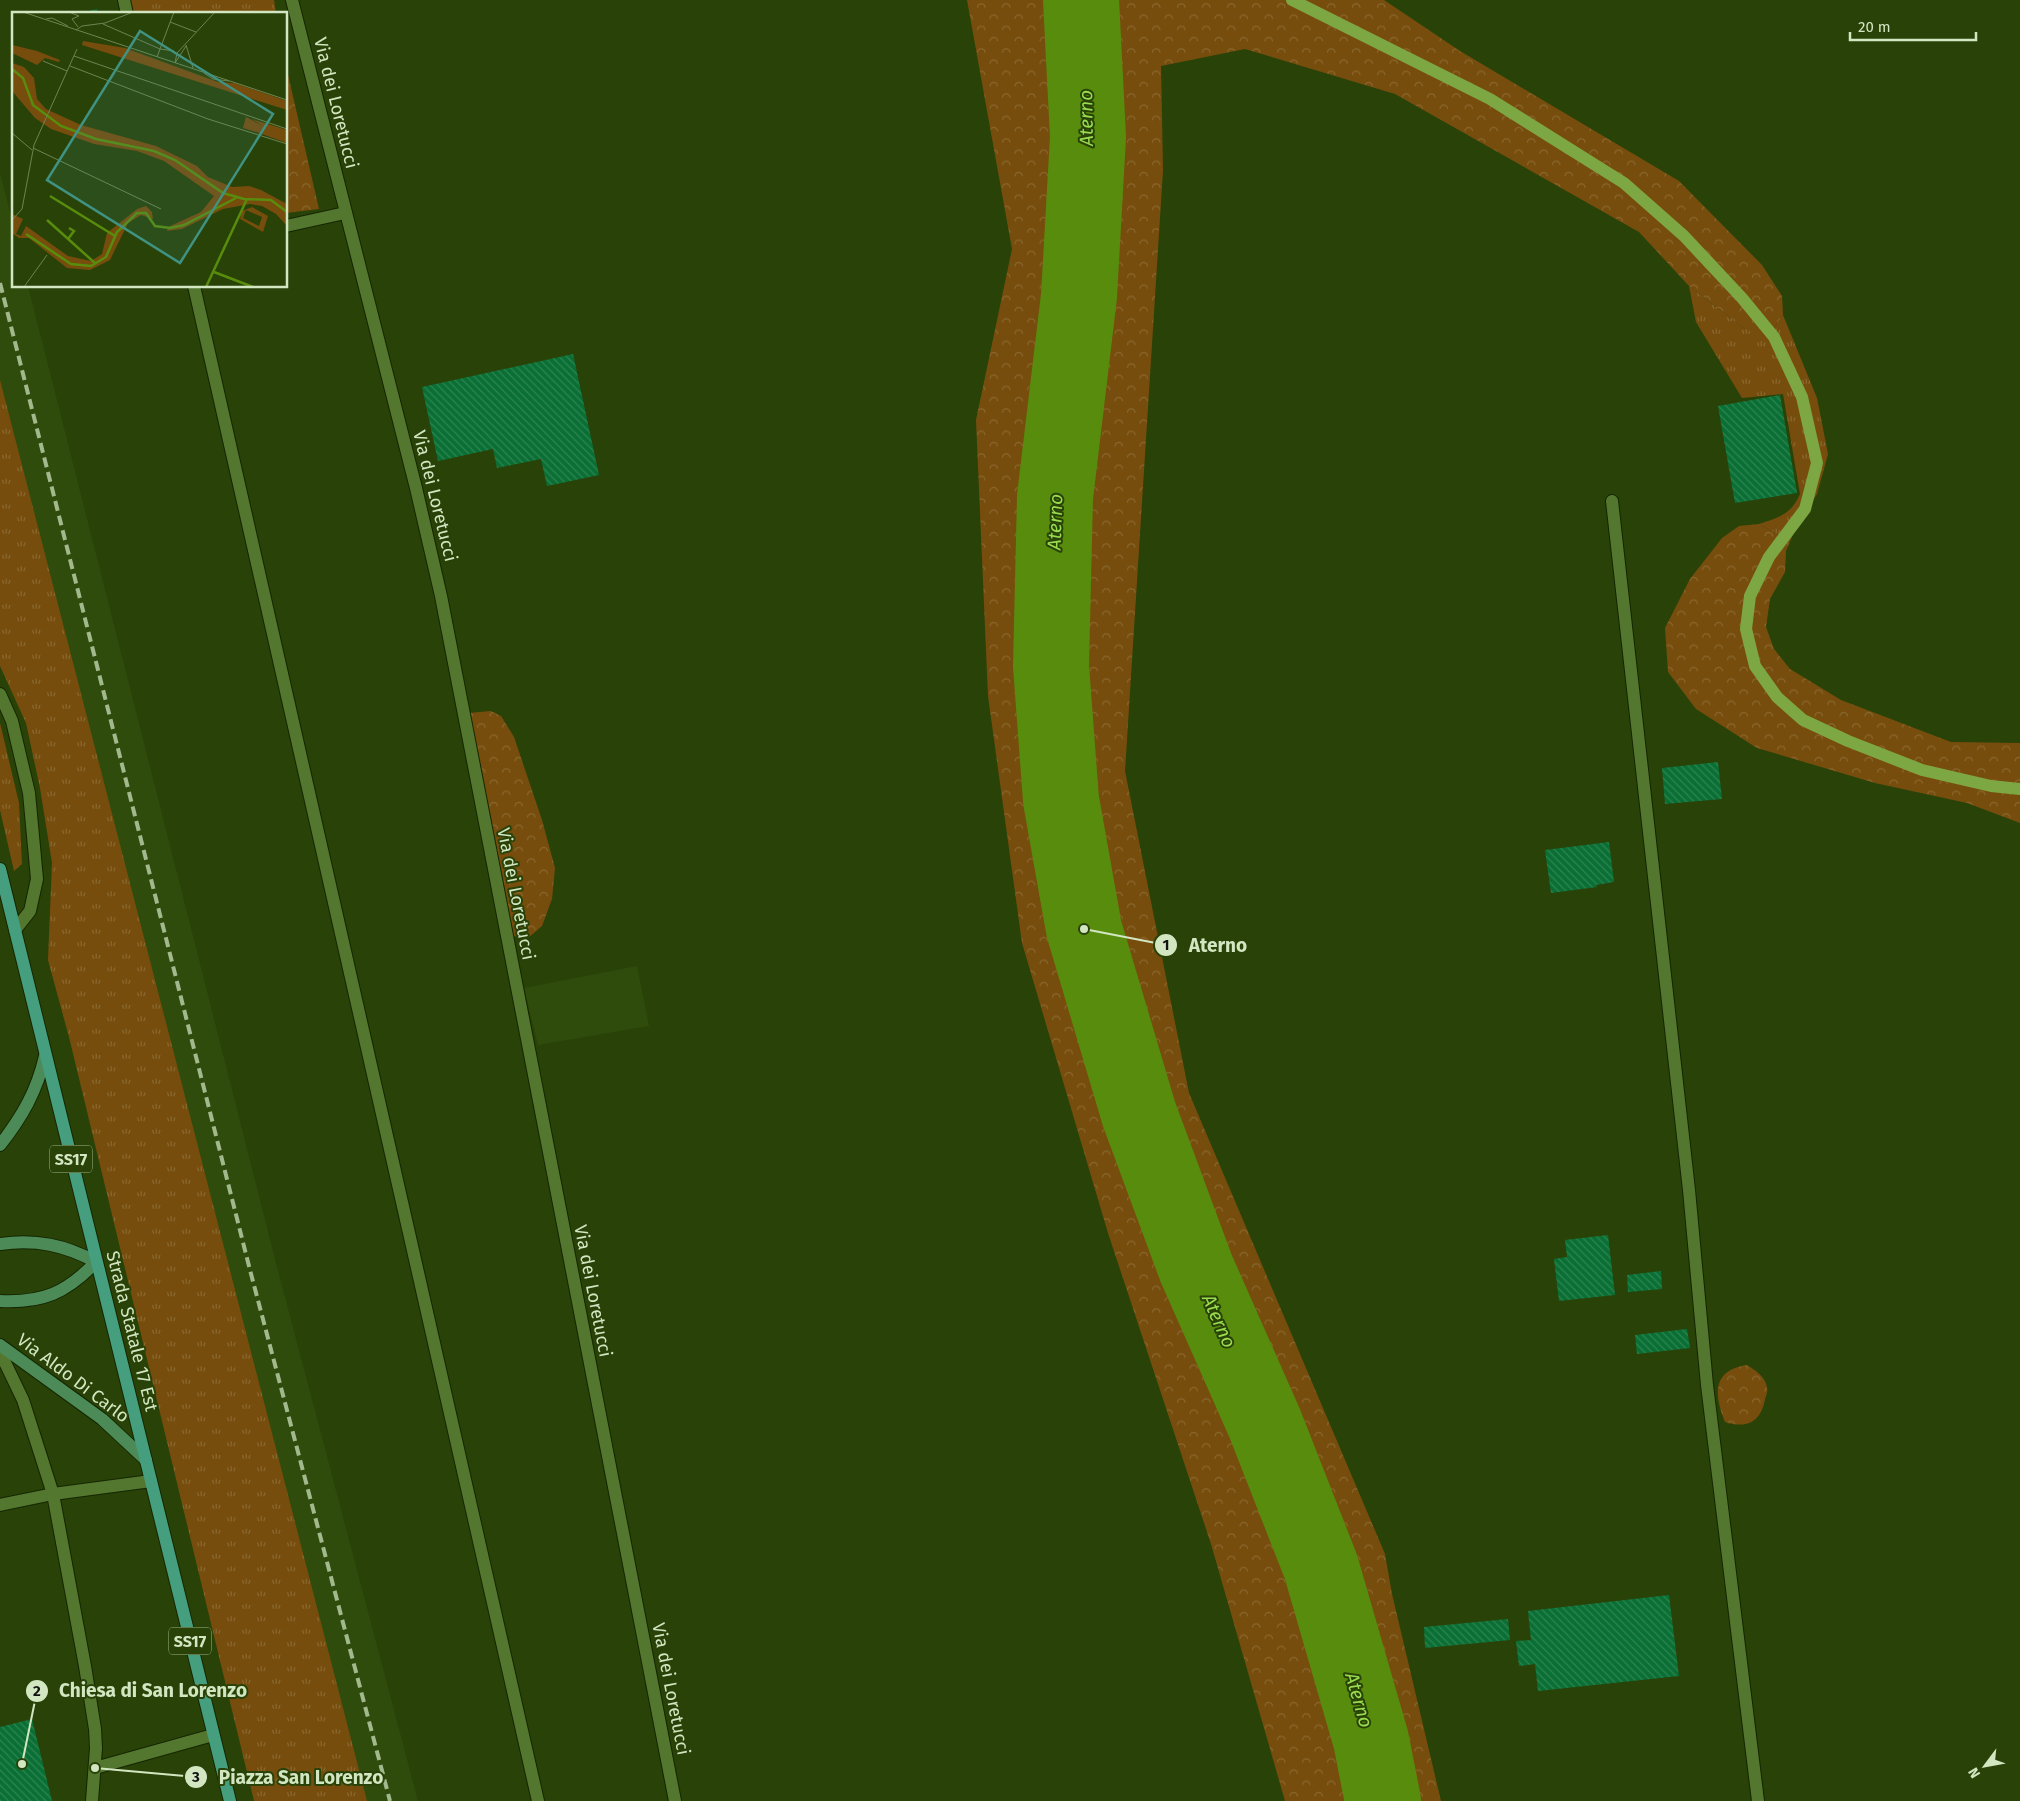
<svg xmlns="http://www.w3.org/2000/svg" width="2020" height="1801" font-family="'Fira Sans',sans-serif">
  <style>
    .built { fill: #2f4c0c }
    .grass { fill: url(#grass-tufts) }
    .forest { fill: url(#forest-crowns) }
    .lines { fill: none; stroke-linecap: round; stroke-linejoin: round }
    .stream { stroke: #7da743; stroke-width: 12 }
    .river { stroke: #588c0d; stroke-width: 76 }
    .building { fill: url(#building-back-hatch) }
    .lane-casing { stroke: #152601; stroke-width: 14 }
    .street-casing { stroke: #152601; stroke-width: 14 }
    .secondary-casing { stroke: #152601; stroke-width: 14 }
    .primary-casing { stroke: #152601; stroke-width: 14 }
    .lane { stroke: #54772f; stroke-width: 12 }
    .street { stroke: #54772f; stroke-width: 12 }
    .secondary { stroke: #4c8b57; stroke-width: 12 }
    .primary { stroke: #459f7f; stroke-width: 12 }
    .rail { stroke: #a3b88d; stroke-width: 4; stroke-dasharray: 10 5; stroke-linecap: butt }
    .labels { text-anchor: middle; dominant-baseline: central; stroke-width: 4; stroke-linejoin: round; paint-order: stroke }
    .shield { fill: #294208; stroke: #9fb58a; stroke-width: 1 }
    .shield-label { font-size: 16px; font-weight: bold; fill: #d2e6c1 }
    .street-label { font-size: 18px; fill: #d2e6c1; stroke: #294208 }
    .water-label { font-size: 19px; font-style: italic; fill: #99dc4f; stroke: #294208 }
    .inset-river { fill: none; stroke: #588c0d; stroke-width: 2.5 }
    .inset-road { fill: none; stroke: #6d8452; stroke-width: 1 }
    .view { fill: #409283; fill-opacity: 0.15; stroke: #409283; stroke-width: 2.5 }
    .inset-edge { fill: none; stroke: #d2e6c1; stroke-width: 2.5 }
    .leader { fill: none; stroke: #d2e6c1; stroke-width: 2 }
    .callout-dot { fill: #d2e6c1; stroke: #294208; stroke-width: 2 }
    .mark-label { font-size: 15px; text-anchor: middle; font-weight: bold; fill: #111 }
    .callout-label { font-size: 19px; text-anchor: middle; font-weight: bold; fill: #d2e6c1; stroke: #294208; stroke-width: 4; stroke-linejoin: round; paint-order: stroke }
  </style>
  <defs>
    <pattern id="grass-tufts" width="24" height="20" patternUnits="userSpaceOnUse" patternTransform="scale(1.25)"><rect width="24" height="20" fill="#774d0d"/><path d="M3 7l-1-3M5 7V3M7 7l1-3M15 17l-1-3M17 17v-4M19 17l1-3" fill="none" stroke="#89672e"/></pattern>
    <pattern id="forest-crowns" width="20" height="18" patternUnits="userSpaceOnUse" patternTransform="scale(1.25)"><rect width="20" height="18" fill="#774d0d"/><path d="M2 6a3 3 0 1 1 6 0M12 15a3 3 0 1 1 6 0" fill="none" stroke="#89672e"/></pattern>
    <pattern id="building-back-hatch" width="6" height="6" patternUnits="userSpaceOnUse" patternTransform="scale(1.25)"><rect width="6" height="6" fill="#0a6f35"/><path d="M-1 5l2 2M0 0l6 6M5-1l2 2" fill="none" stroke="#2d8450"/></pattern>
  </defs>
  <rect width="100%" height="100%" fill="#294208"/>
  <path class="built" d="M0 173 14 228V286H28L276 1263 418 1801H363L0 390Z
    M637 966 649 1026 538 1045 524 988Z"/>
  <path class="grass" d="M130 0H274L276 14H134Z
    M1689 286 1745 329H1773L1783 315 1817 398 1828 454 1817 494 1794 532 1786 551 1777 534 1759 524C1779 517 1791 515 1800 494L1783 394 1742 398 1696 322Z
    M0 380 367 1801H254L69 1037 48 960 52 863 40 788 26 723 0 666Z
    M0 723 19 803 22 864 14 871 0 810Z"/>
  <path class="forest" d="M967 0H1384L1460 51 1679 181 1762 265 1782 296 1783 315 1773 329 1760 335 1745 329 1689 286 1639 232 1395 94 1245 49 1161 66 1163 170 1125 771 1189 1093 1385 1554 1392 1594 1441 1801H1285L1211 1544 1108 1233 1022 943 988 696 976 420 1012 249Z
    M286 66 319 209 286 213Z
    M1759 524 1777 534 1786 551 1785 572 1770 599 1766 627 1774 649 1790 669 1841 700 1951 742 2020 743V823L1967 803 1875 783 1757 748 1696 709 1668 672 1665 628 1690 579 1722 538 1739 526Z
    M491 711 501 716 514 737 542 820 555 868 552 899 542 926 528 938 513 936 469 713Z
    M1747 1365C1755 1370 1766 1377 1767 1388 1768 1391 1766 1396 1765 1399 1761 1422 1747 1429 1725 1422 1714 1395 1712 1370 1747 1365Z"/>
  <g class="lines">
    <path class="stream" d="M1292 0 1490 99 1624 183 1684 236 1742 298 1774 337 1802 397 1817 463 1805 509 1769 557 1750 596 1746 629 1755 666 1777 697 1803 720 1848 741 1922 770 1991 786 2020 789"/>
    <path class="river" d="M1081 0 1088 137 1079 296 1055 497 1051 666 1061 800 1084 929 1139 1114 1196 1268 1265 1424 1321 1567 1371 1740 1383 1801"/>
  </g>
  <path class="building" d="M97 9 98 14H80V13Z
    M573 354 599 475 547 486 541 459 497 468 493 449 438 461 422 387Z
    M1780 395 1797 493 1735 503 1718 406Z
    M1718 762 1722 799 1665 804 1662 768Z
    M1609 842 1614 882 1596 885 1597 887 1551 893 1545 850Z
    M1608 1235 1615 1295 1559 1301 1554 1259 1567 1257 1565 1240Z
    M1661 1271 1662 1289 1628 1292 1627 1275Z
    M1687 1329 1690 1348 1637 1354 1635 1335Z
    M1669 1595 1679 1676 1538 1691 1535 1664 1519 1666 1516 1641 1531 1640 1528 1611Z
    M1508 1619 1510 1640 1425 1648 1424 1627Z
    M32 1719 52 1801H0V1727Z"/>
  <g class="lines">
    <g class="lane-casing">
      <path id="lane" d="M124 0 127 14
        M286 226 345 213
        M194 286 538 1801
        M1612 501 1689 1190 1707 1385 1758 1801
        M0 694 12 721 29 793 37 879 30 911 15 930"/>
    </g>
    <g class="street-casing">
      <path id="street" d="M292 0 416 488 441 596 675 1801
        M0 1352 23 1400 53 1494 85 1666 95 1729 96 1748 92 1801
        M0 1505 53 1494 151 1481
        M95 1768 213 1735"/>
    </g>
    <g class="secondary-casing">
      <path id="secondary" d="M0 1145C22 1117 37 1091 45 1056
        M0 1244C36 1239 65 1245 96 1262 66 1293 43 1303 0 1301
        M0 1345 102 1419 146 1460"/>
    </g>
    <g class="primary-casing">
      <path id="primary" d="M0 869 230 1801"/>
    </g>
    <use href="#lane" class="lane"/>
    <use href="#street" class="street"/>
    <use href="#secondary" class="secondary"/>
    <use href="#primary" class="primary"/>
    <path class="rail" d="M0 283 250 1270 390 1801"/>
  </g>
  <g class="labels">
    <g class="shield">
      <rect x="50" y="1145.5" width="42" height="27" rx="4"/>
      <rect x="169" y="1627.5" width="42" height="27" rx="4"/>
    </g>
    <g class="shield-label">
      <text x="71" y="1159">SS17</text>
      <text x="190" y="1641">SS17</text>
    </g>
    <g class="street-label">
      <text transform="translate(336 103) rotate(76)">Via dei Loretucci</text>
      <text transform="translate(435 496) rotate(76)">Via dei Loretucci</text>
      <text transform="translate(516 894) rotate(79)">Via dei Loretucci</text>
      <text transform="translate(593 1291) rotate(79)">Via dei Loretucci</text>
      <text transform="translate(132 1331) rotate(76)">Strada Statale 17 Est</text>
      <text transform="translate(73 1378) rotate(37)">Via Aldo Di Carlo</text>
      <text transform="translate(671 1689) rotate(79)">Via dei Loretucci</text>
    </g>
    <g class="water-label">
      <text transform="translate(1086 118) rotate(-91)">Aterno</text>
      <text transform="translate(1055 522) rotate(-88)">Aterno</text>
      <text transform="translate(1219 1321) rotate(66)">Aterno</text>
      <text transform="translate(1359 1700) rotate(74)">Aterno</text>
    </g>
  </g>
  <g transform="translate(12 12)">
    <rect width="275" height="275" fill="#294208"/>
    <path d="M71 29 113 36 206 70 222 71 275 89V98L70 33ZM240 107 275 118V131L244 120 249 113ZM240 195 256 204 251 220 228 207 230 199ZM234 198 250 205 247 214 231 206Z" fill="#774d0d" fill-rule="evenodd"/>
    <path d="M0 33 25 39 48 48 47 50 33 46 25 53 0 41ZM0 51 12 55 22 66 25 87 34 97 69 113 144 134 185 154 196 165 220 175 237 174 249 178 275 192V214L264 202 250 194 238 192 211 197 170 217 155 219 156 215 189 200 202 184 152 149 125 139 82 132 39 117 23 106 0 79ZM234 105 249 113 248 117 244 120 231 116ZM134 194 140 200 141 207 129 203 116 211 98 248 78 258 55 256 17 226H7L0 221V202L11 207 4 222 9 224 14 214 56 244 79 249 90 242 95 221 125 197Z" fill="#774d0d"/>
    <path class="inset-river" d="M0 57 11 66 21 93 49 114 84 127 142 139 163 148 211 181 232 187 259 188 275 200M38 184 103 224M35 208 84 252M14 222 59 252 79 254 94 245 105 220 125 201H134L143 214 158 216 172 213 224 186M56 227 62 219 57 216M202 260 241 275M194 275 235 187"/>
    <path class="inset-road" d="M11 0 275 88M57 0 67 4 60 7 66 15M34 7 40 6 56 14M158 10 184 20M91 12 148 37 162 39M64 18 70 14 93 11 121 0M174 33 181 56M62 44 275 117M145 45 162 0M31 49 55 59M163 51 165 41 203 0M163 51 174 34M58 54 196 107 275 132M192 61 201 67 217 69M0 121 20 138M21 136 149 197M0 208 10 197 22 133 65 37M12 275 35 243"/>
    <path class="view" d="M128 19 261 102 168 251 35 168Z"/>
    <rect width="275" height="275" class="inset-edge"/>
  </g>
  <path class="leader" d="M1084 929L1166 945M22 1764L37 1691M95 1768L196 1777"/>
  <g class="callout-dot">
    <circle cx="1084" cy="929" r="5"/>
    <circle cx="22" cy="1764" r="5"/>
    <circle cx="95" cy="1768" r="5"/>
    <circle cx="1166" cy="945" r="12"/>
    <circle cx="37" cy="1691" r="12"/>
    <circle cx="196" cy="1777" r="12"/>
  </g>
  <g class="mark-label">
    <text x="1166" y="950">1</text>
    <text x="37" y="1696">2</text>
    <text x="196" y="1782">3</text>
  </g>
  <g class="callout-label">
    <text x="1218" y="952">Aterno</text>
    <text x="153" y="1697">Chiesa di San Lorenzo</text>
    <text x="301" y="1784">Piazza San Lorenzo</text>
  </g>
  <g transform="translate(1985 1766) rotate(238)" stroke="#294208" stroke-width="4" paint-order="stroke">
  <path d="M0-4L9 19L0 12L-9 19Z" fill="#d2e6c1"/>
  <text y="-8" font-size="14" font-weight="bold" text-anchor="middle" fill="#d2e6c1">N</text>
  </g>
  <path d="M1850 32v8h126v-8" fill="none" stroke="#d2e6c1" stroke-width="2.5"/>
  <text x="1858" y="32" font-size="15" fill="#d2e6c1" stroke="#294208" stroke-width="4" paint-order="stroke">20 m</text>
</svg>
